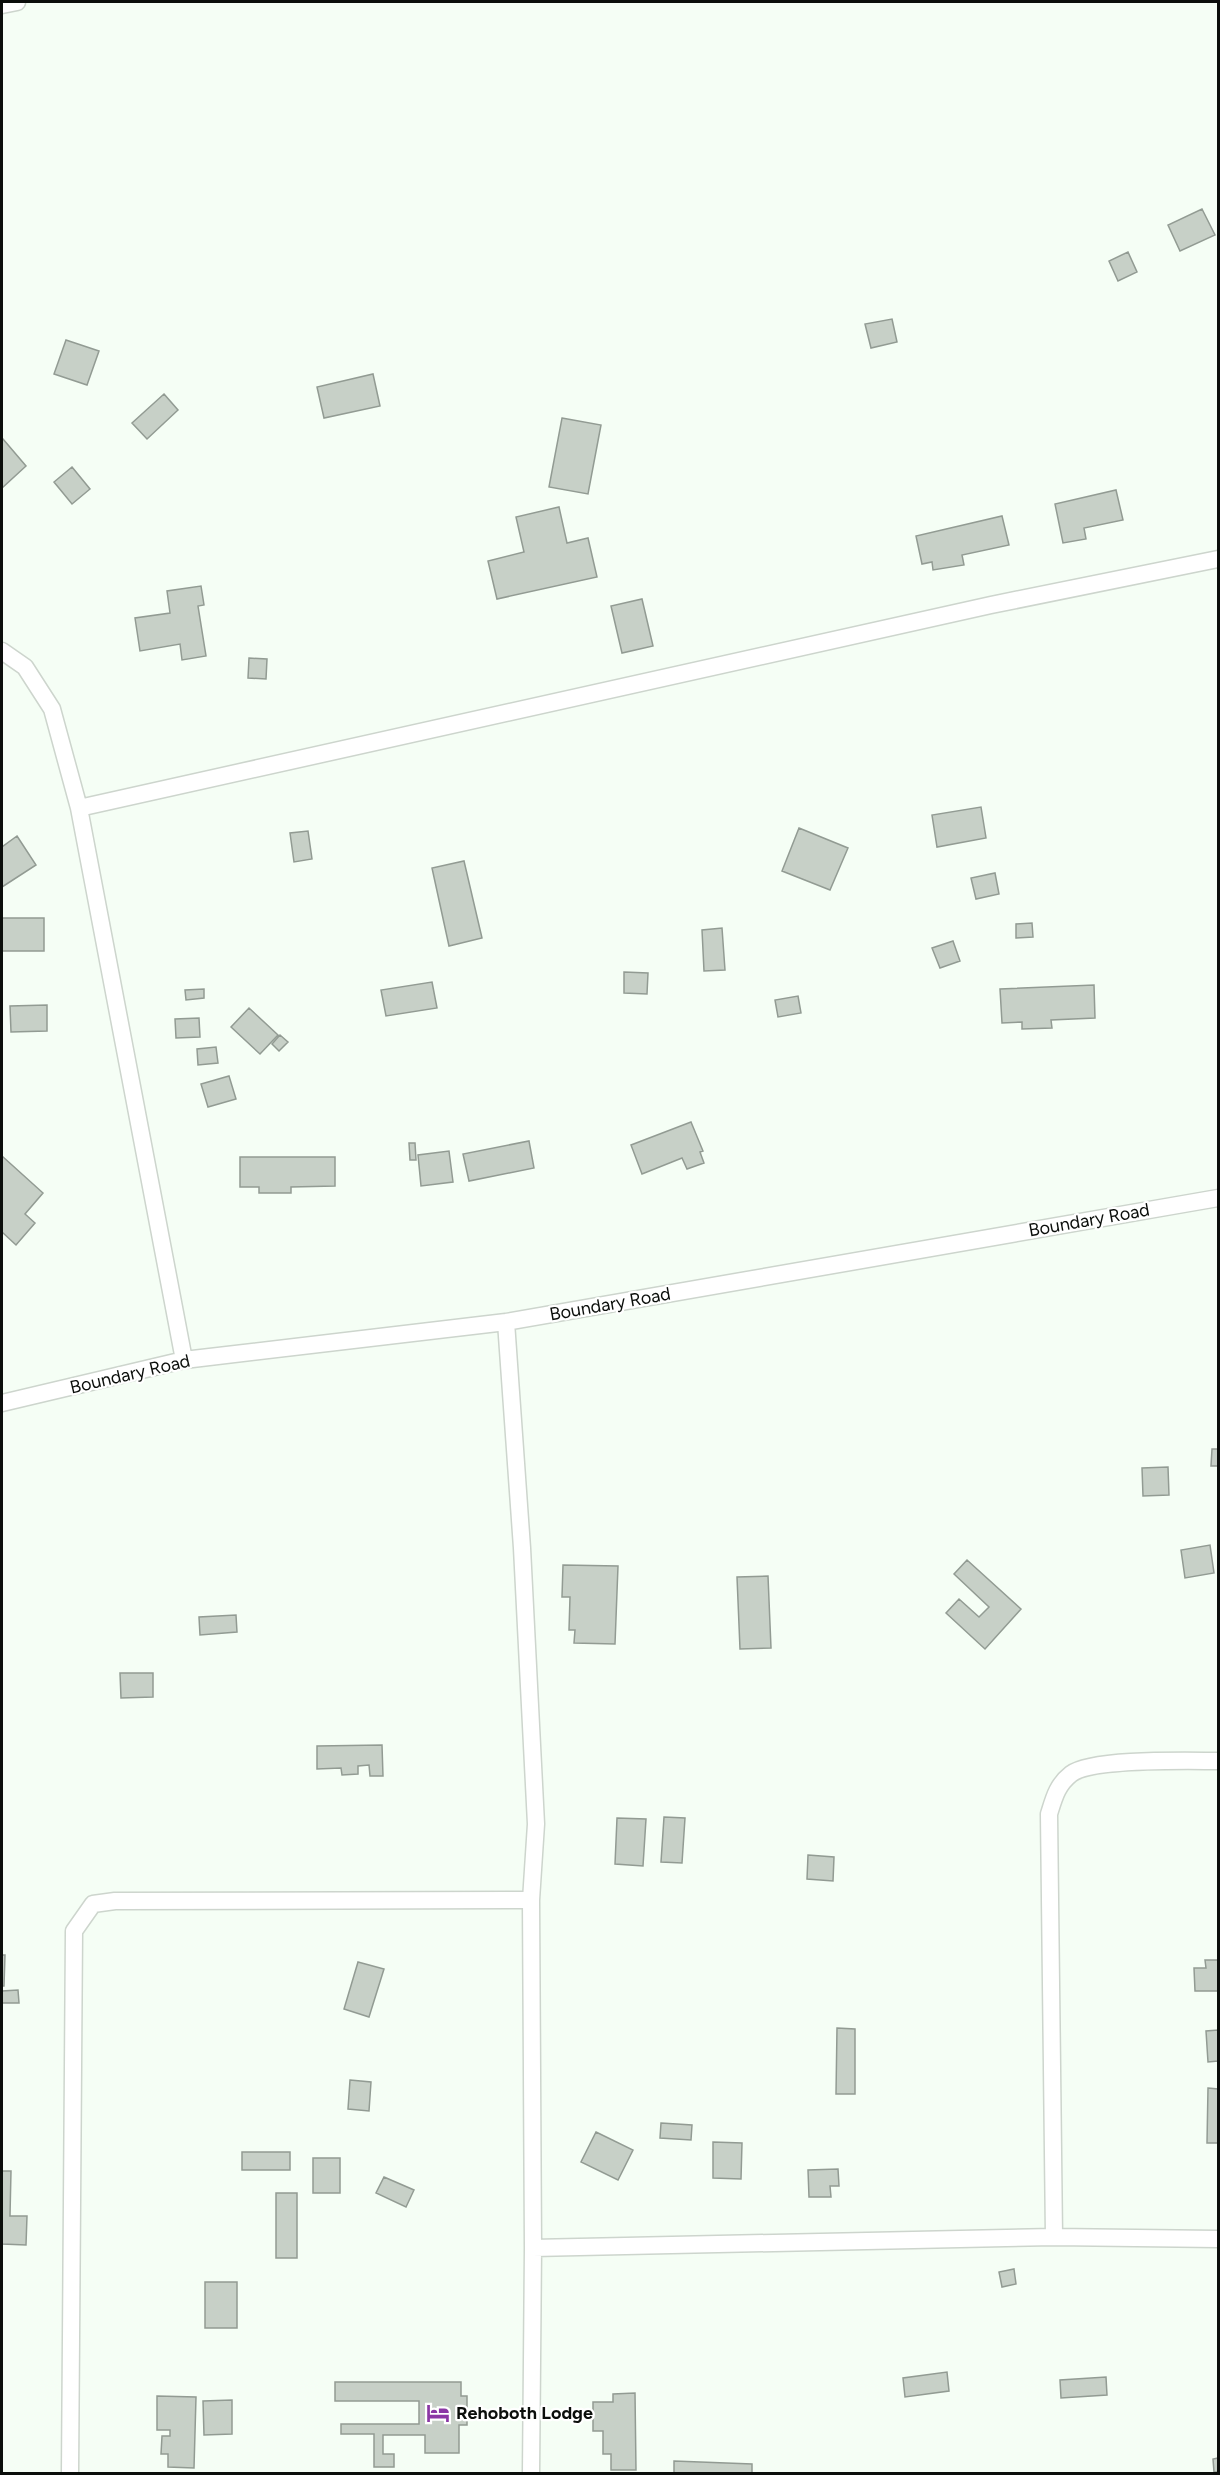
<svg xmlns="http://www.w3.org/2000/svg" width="1220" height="2475" font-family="Figtree,sans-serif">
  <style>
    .building { fill: #c7d0c7; stroke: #929b93; stroke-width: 1.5 }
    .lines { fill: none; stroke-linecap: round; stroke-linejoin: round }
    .minor-casing { stroke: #cdd5cd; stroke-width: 19 }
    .minor { stroke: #fff; stroke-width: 16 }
    .labels { text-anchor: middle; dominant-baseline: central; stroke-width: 4.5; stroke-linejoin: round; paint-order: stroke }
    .street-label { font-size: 18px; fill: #0b0e0b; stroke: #fff }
    .poi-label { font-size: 18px; font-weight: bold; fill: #0b0e0b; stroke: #fff; text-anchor: start }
  </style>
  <rect width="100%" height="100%" fill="#f5fef5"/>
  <path class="building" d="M1202 209 1215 235 1180 251 1168 225Z
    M1128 252 1137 272 1118 281 1109 261Z
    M892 319 897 342 871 348 865 324Z
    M66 340 99 351 87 385 54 374Z
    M373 374 380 406 324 418 317 387Z
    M164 394 178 410 147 439 132 423Z
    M562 418 601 425 588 494 549 487Z
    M3 439 26 466 2 488V440Z
    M72 467 90 489 72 504 54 482Z
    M1116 490 1123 520 1084 528 1086 539 1063 543 1055 504Z
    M559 507 567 543 588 538 597 577 497 599 488 561 524 552 516 517Z
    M1002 516 1009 545 962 555 964 565 933 570 932 562 922 564 916 536Z
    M201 586 204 605 198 606 206 656 182 660 180 644 140 651 135 618 170 613 167 591Z
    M642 599 653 646 622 653 611 606Z
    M249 658 267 659 266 679 248 678Z
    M981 807 986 838 937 847 932 815Z
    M799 828 848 848 830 890 782 871Z
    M308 831 312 859 294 862 290 833Z
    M17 836 36 865 2 887V847Z
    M464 861 482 938 449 946 432 868Z
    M995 873 999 894 976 899 971 878Z
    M2 918H44V951H2Z
    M1032 923 1033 937 1016 938V924Z
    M722 928 725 970 704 971 702 930Z
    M953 941 960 961 940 968 932 948Z
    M624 972 648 973 647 994 624 993Z
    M432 982 437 1008 386 1016 381 990Z
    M1094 985 1095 1018 1051 1020 1052 1028 1022 1029V1022L1002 1023 1000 989Z
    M204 989V998L186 1000 185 990Z
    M798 996 801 1013 778 1017 775 1000Z
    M47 1005V1031L11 1032 10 1006Z
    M249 1008 278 1035 260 1054 231 1027Z
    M199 1018 200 1037 176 1038 175 1019Z
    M280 1035 288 1042 279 1051 272 1044Z
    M216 1047 218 1063 198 1065 197 1049Z
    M229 1076 236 1099 208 1107 201 1084Z
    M691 1122 703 1151 700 1152 704 1163 687 1169 682 1158 642 1174 631 1145Z
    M529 1141 534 1168 469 1181 463 1154Z
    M409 1143H415L416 1160H410Z
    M449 1151 453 1182 421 1186 418 1155Z
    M2 1156 43 1193 25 1214 35 1223 16 1245 2 1232Z
    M240 1157H335V1186L291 1187V1193H259V1187H240Z
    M1212 1449H1218V1466H1211Z
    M1168 1467 1169 1495 1143 1496 1142 1468Z
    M1210 1545 1214 1573 1185 1578 1181 1550Z
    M967 1560 1021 1609 985 1649 946 1613 959 1599 979 1617 989 1607 954 1574Z
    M563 1565 618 1566 615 1644 574 1643 575 1630H569L570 1597H562Z
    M768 1576 771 1648 740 1649 737 1577Z
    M236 1615 237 1632 200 1635 199 1617Z
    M120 1673H153V1697L121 1698Z
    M382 1745 383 1776H370L369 1765 358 1766V1774L342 1775 341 1768 317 1769V1746Z
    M664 1817 685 1818 682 1863 661 1862Z
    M617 1818 646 1819 643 1866 615 1864Z
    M808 1855 834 1857 833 1881 807 1879Z
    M2 1955H5L4 1986H2Z
    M1205 1960H1218V1991H1195L1194 1968H1206Z
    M358 1962 384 1969 369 2017 344 2009Z
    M18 1990 19 2003H2V1991Z
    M837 2028 855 2029V2094H836Z
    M1218 2030V2061L1208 2062 1206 2031Z
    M350 2080 371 2082 369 2111 348 2109Z
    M1208 2088 1218 2089V2143H1207Z
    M661 2123 692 2125 691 2140 660 2138Z
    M596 2132 633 2150 618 2180 581 2162Z
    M713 2142 742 2143 741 2179 713 2178Z
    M242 2152H290V2170H242Z
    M313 2158H340V2193H313Z
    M838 2169 839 2186H830L831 2197H809L808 2170Z
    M2 2171H11L10 2216H27L26 2245 2 2244Z
    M384 2177 414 2190 406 2207 376 2193Z
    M276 2193H297V2258H276Z
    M1014 2269 1016 2284 1002 2287 999 2272Z
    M205 2282H237V2328H205Z
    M947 2372 949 2391 905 2397 903 2378Z
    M1106 2377 1107 2395 1061 2398 1060 2380Z
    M335 2382H461V2396H467V2425H459V2453H425V2435H383V2454H394V2467H374V2434H341V2424H419V2401H335Z
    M635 2393 636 2470H611V2454H603V2431H593V2402H613V2394Z
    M157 2396 196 2397 194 2468 168 2467V2454H161L162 2436H170V2430H157Z
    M232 2400V2434L204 2435 203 2401Z
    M1218 2458V2472H1214L1213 2459Z
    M674 2461 752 2464V2474H674Z"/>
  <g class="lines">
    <g class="minor-casing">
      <path id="minor" d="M2 5 17 2
        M2 651 25 667 52 709 79 808 184 1360
        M79 808 991 605 1218 559
        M506 1322 522 1548 536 1824 531 1900 533 2248 1054 2237 1218 2239
        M2 1403 184 1360 506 1322 1218 1198
        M1054 2237 1049 1814C1054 1798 1057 1785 1071 1774 1092 1758 1188 1761 1218 1761
        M70 2474 74 1931 93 1904 115 1901 531 1900
        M531 2474 533 2248"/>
    </g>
    <use href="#minor" class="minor"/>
  </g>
  <defs>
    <g id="hotel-bare" transform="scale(1.8)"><path d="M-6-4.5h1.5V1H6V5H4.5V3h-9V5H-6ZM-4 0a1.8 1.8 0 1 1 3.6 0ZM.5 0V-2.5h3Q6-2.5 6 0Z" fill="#8b37a5" stroke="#fff" stroke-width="2.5" paint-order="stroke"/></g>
  </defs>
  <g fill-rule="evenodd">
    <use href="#hotel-bare" x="438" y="2413"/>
  </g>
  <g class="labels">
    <g class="street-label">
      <text transform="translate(1089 1220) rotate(-10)">Boundary Road</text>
      <text transform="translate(610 1304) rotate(-10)">Boundary Road</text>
      <text transform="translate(130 1374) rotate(-13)">Boundary Road</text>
    </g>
    <g class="poi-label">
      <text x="456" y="2413">Rehoboth Lodge</text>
    </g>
  </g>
  <rect width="1220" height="2475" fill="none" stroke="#0b0e0b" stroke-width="6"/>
</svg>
